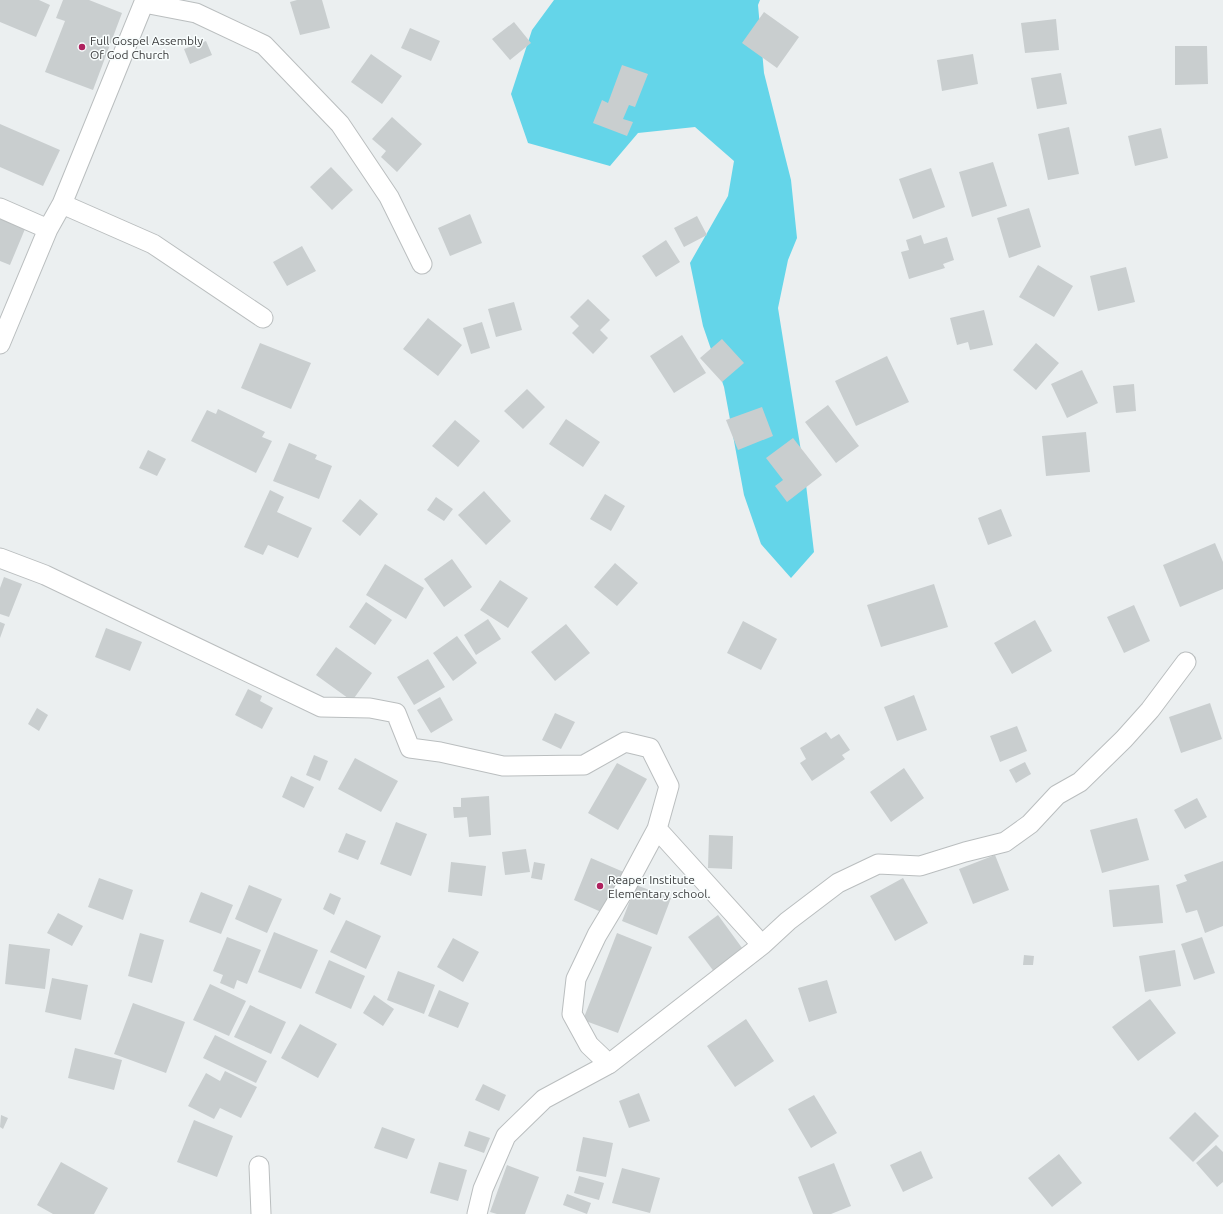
<svg xmlns="http://www.w3.org/2000/svg" width="1223" height="1214" font-family="Ubuntu,sans-serif">
  <style>
    .green { fill: #64d5e9 }
    .building { fill: #c9cecf }
    .lines { fill: none; stroke-linecap: round; stroke-linejoin: round }
    .minor-casing { stroke: #babebf; stroke-width: 21 }
    .minor { stroke: #fff; stroke-width: 19 }
    .poi-dot { fill: #af225f; stroke: #f8fdfd; stroke-width: 1.5 }
    .labels { text-anchor: middle; dominant-baseline: central; stroke-width: 3; stroke-linejoin: round; paint-order: stroke }
    .poi-label { font-size: 12px; fill: #3c3d3e; stroke: #f8fdfd; text-anchor: start }
  </style>
  <rect width="100%" height="100%" fill="#ebeff0"/>
  <path class="green" d="M554 0H760L758 5 764 73 791 180 797 238 788 260 778 308 805 476 814 552 791 578 761 544 744 495 724 387 703 326 690 263 728 196 734 161 695 127 638 133 610 166 528 143 511 94 532 30Z"/>
  <path class="building" d="M0 0H39L50 5 36 37 0 22Z
    M63 0H89L122 13 93 90 45 72 65 21 56 18Z
    M297 0H322L330 28 300 35 290 2Z
    M764 12 799 37 777 68 742 43Z
    M1056 19 1059 50 1025 53 1021 23Z
    M514 22 531 43 510 60 492 39Z
    M410 28 440 41 431 61 401 48Z
    M206 41 212 55 190 64 184 49Z
    M1175 46H1207L1208 84 1175 85Z
    M371 54 402 76 382 104 351 82Z
    M973 54 978 84 942 91 937 60Z
    M622 65 648 74 635 107 629 105 623 119 633 122 627 136 593 123 602 100 608 103Z
    M1061 73 1067 104 1037 109 1031 78Z
    M392 117 422 144 397 172 381 157 386 151 372 139Z
    M0 124 60 150 43 186 0 167Z
    M1069 127 1079 174 1048 180 1038 134Z
    M1161 128 1168 158 1135 166 1128 136Z
    M993 162 1007 206 972 217 959 172Z
    M331 167 353 190 332 210 310 187Z
    M931 168 945 207 913 219 899 179Z
    M1029 208 1041 247 1009 258 997 218Z
    M470 214 482 243 450 256 438 228Z
    M697 216 707 235 684 247 674 228Z
    M0 219 25 229 10 265 0 261Z
    M921 235 924 244 947 237 954 260 943 264 945 268 909 279 901 252 909 250 906 240Z
    M666 240 680 262 656 277 642 256Z
    M302 246 316 271 287 286 273 262Z
    M1038 265 1073 286 1054 317 1019 297Z
    M1126 267 1135 302 1098 311 1090 276Z
    M588 299 610 320 600 330 608 338 593 354 572 333 579 326 570 317Z
    M514 302 522 330 496 337 488 309Z
    M984 310 993 345 970 350 968 342 957 345 950 318Z
    M428 318 462 345 438 376 403 349Z
    M482 322 490 348 471 354 463 328Z
    M682 335 706 373 674 393 650 356Z
    M722 339 744 363 722 382 700 358Z
    M260 343 311 363 291 409 241 388Z
    M1036 343 1059 363 1036 390 1013 370Z
    M887 356 909 402 856 426 835 381Z
    M1082 370 1098 403 1067 418 1051 384Z
    M1134 384 1136 411 1116 413 1113 386Z
    M527 389 545 407 523 429 504 411Z
    M828 405 859 446 836 463 805 422Z
    M762 407 773 436 738 450 726 420Z
    M218 409 265 432 262 437 272 441 256 473 191 441 207 410 216 414Z
    M566 419 600 442 583 467 549 444Z
    M455 420 480 441 458 467 432 446Z
    M1086 432 1090 472 1046 476 1042 436Z
    M793 438 822 475 787 502 775 486 783 480 766 458Z
    M289 443 317 455 315 459 332 466 319 499 273 481Z
    M148 450 166 459 157 476 139 468Z
    M270 490 284 497 277 512 312 528 298 558 268 545 263 555 244 547Z
    M484 491 511 521 486 545 458 515Z
    M605 494 625 506 611 531 590 519Z
    M436 497 453 509 444 521 427 510Z
    M360 499 378 514 360 536 342 521Z
    M1001 509 1012 536 988 545 978 518Z
    M1215 543 1223 562V589L1180 607 1163 565Z
    M452 559 472 587 444 607 424 579Z
    M615 563 638 583 617 606 594 587Z
    M385 564 424 588 406 619 366 595Z
    M4 577 22 584 9 617 0 614V588Z
    M500 580 528 598 508 628 480 610Z
    M934 584 948 627 881 647 867 605Z
    M366 602 392 620 375 645 349 627Z
    M1134 605 1150 641 1124 653 1107 617Z
    M488 619 501 639 476 655 464 635Z
    M1035 620 1052 651 1012 674 994 643Z
    M743 621 777 639 761 670 727 653Z
    M0 622 5 624 0 638Z
    M566 624 590 653 555 681 531 652Z
    M106 628 142 642 130 671 95 657Z
    M457 636 477 663 453 681 433 653Z
    M336 647 372 673 352 701 316 675Z
    M428 659 445 687 414 705 397 677Z
    M248 689 262 696 260 701 273 708 262 729 235 715Z
    M914 695 927 730 897 741 884 707Z
    M440 697 453 720 431 733 417 710Z
    M1210 703 1222 739 1181 753 1169 717Z
    M37 708 48 715 39 731 28 724Z
    M555 713 575 722 561 749 542 740Z
    M1017 726 1027 751 1000 762 990 736Z
    M826 732 831 739 839 734 850 750 842 755 845 759 812 781 800 763 806 759 800 748Z
    M314 755 328 761 320 781 306 775Z
    M355 758 398 781 381 812 338 789Z
    M1025 762 1031 774 1016 783 1009 770Z
    M617 763 647 779 618 830 588 813Z
    M904 768 924 798 891 822 870 792Z
    M291 776 314 787 304 808 282 797Z
    M489 796 491 835 469 837 467 817 454 818 453 807H461V798Z
    M1197 798 1207 817 1185 829 1174 810Z
    M1137 818 1149 860 1102 873 1090 830Z
    M396 822 427 834 411 876 380 864Z
    M346 833 366 841 358 860 338 852Z
    M709 835 733 836 732 869 708 868Z
    M526 849 530 872 505 875 502 852Z
    M995 855 1009 890 973 904 959 869Z
    M591 858 626 873 608 915 574 900Z
    M1223 861V926L1205 933 1197 910 1186 913 1176 885 1187 881 1184 875Z
    M451 862 486 866 482 896 448 892Z
    M534 862 545 864 542 880 531 878Z
    M99 878 133 890 123 920 88 907Z
    M903 878 928 923 895 941 870 896Z
    M249 885 282 899 267 933 235 919Z
    M636 885 671 898 657 935 622 921Z
    M1159 885 1163 923 1113 927 1109 890Z
    M201 892 233 905 221 934 189 922Z
    M330 893 341 898 334 915 323 909Z
    M58 913 83 926 72 946 47 933Z
    M718 915 745 952 715 973 688 937Z
    M346 920 381 936 366 969 330 952Z
    M274 932 318 950 301 989 258 972Z
    M140 933 164 940 152 983 128 976Z
    M617 933 652 947 618 1033 583 1020Z
    M227 937 261 950 247 984 237 980 234 989 220 983 223 975 213 971Z
    M1202 937 1215 973 1194 980 1181 944Z
    M453 938 479 952 463 982 437 967Z
    M9 944 50 949 45 989 5 984Z
    M1175 950 1181 986 1145 992 1139 956Z
    M1024 955 1034 956 1033 965H1023Z
    M329 960 365 976 351 1009 315 993Z
    M398 971 435 985 424 1014 387 1000Z
    M52 978 88 985 81 1020 45 1012Z
    M827 980 837 1013 809 1022 798 988Z
    M210 984 246 1001 229 1036 193 1020Z
    M439 990 469 1003 458 1028 428 1016Z
    M374 995 394 1009 383 1026 363 1013Z
    M1150 999 1176 1033 1138 1061 1112 1027Z
    M133 1003 185 1022 166 1073 114 1054Z
    M250 1005 286 1022 271 1054 234 1037Z
    M746 1019 774 1061 735 1087 707 1046Z
    M300 1024 337 1044 318 1078 281 1058Z
    M215 1035 267 1061 256 1083 203 1058Z
    M75 1048 122 1060 114 1090 68 1078Z
    M225 1071 257 1087 241 1118 220 1108 214 1119 188 1106 206 1073 220 1081Z
    M483 1084 506 1095 499 1111 475 1100Z
    M639 1093 650 1121 629 1128 619 1101Z
    M814 1095 837 1133 811 1148 788 1109Z
    M1195 1112 1219 1136 1193 1162 1169 1138Z
    M1 1115 8 1118 3 1129 0 1127Z
    M194 1120 233 1136 217 1177 177 1162Z
    M382 1127 415 1139 407 1159 374 1148Z
    M469 1131 490 1138 484 1153 464 1146Z
    M583 1137 613 1143 606 1177 576 1171Z
    M1216 1145 1223 1152V1182L1217 1187 1196 1163Z
    M921 1151 933 1178 903 1192 890 1165Z
    M1059 1154 1082 1183 1052 1207 1028 1178Z
    M61 1162 108 1188 94 1214H53L37 1205Z
    M439 1162 467 1170 458 1201 430 1193Z
    M834 1163 851 1206 831 1214H813L798 1177Z
    M507 1165 539 1177 525 1214H497L490 1212Z
    M622 1168 660 1178 650 1213 612 1203Z
    M579 1176 604 1183 599 1200 574 1193Z
    M567 1194 591 1203 587 1214 563 1205Z"/>
  <g class="lines">
    <g class="minor-casing">
      <path id="minor" d="M144 3 196 13 264 45 340 124 389 197 422 264
        M62 204 153 244 263 318
        M0 208 48 229
        M0 344 48 229 62 204 145 0
        M0 558 45 575 321 707 370 708 396 713 410 748 440 752 503 766 584 765 625 742 650 748 669 786 657 829 627 885 597 935 576 979 572 1014 589 1045 609 1064
        M657 829 762 945
        M259 1166 261 1214
        M477 1214 483 1189 506 1136 544 1099 609 1064 762 945 788 921 838 883 878 864 920 866 965 852 1005 842 1030 824 1057 795 1080 782 1124 739 1150 710 1186 662"/>
    </g>
    <use href="#minor" class="minor"/>
  </g>
  <g class="poi-dot">
    <circle cx="82" cy="47" r="4"/>
    <circle cx="600" cy="886" r="4"/>
  </g>
  <g class="labels">
    <g class="poi-label">
      <text x="90" y="40">Full Gospel Assembly<tspan x="90" dy="14">Of God Church</tspan></text>
      <text x="608" y="879">Reaper Institute<tspan x="608" dy="14">Elementary school.</tspan></text>
    </g>
  </g>
</svg>
